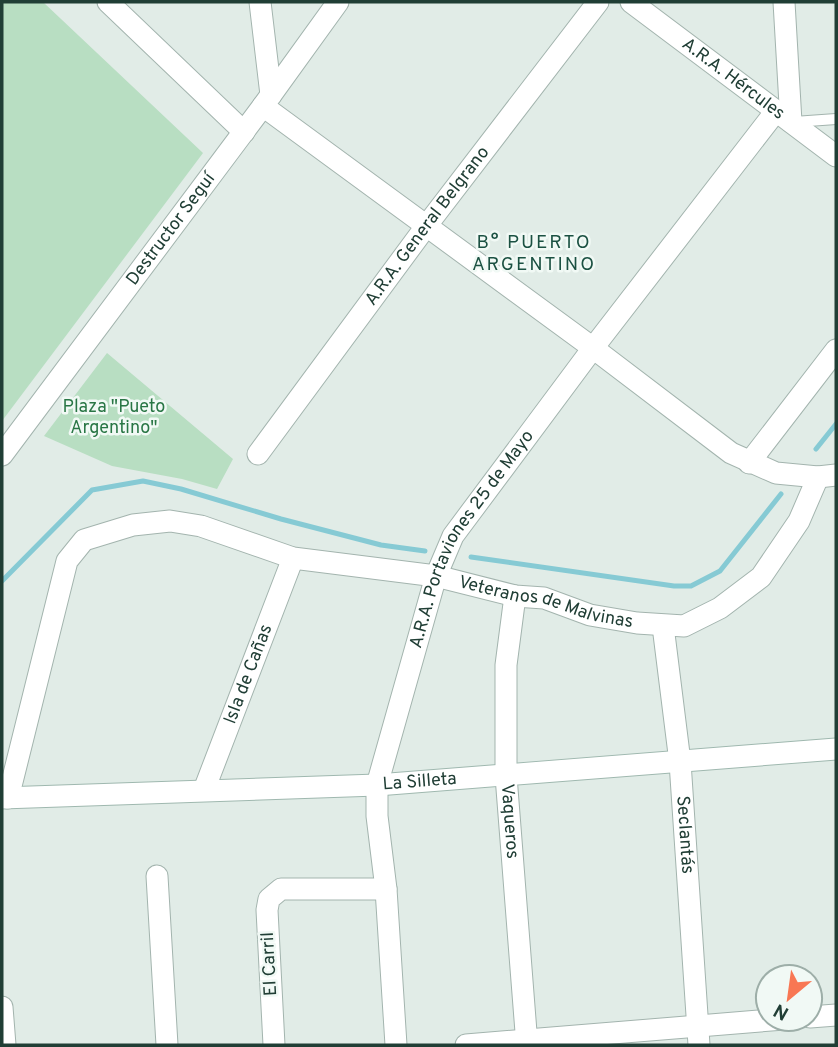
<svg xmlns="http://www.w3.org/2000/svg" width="838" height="1047" font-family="Overpass,sans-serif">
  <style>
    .green { fill: #b8dec2 }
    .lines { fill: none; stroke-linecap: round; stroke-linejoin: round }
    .stream { stroke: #86cad4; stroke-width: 5 }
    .lane-casing { stroke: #a3b4ae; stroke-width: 12 }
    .street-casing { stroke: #a3b4ae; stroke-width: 23 }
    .secondary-casing { stroke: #9fb8af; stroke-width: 23 }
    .lane { stroke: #fff; stroke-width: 10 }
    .street { stroke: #fff; stroke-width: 21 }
    .secondary { stroke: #fff; stroke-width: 21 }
    .labels { text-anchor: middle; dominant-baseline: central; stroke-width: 5; stroke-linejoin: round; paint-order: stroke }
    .street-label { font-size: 18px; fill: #203e35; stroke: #f1f9f5 }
    .park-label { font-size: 18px; fill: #297645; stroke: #f1f9f5 }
    .neighbourhood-label { font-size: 19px; letter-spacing: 2px; fill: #1b5142; stroke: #f1f9f5 }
  </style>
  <rect width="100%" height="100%" fill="#e1ece7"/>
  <path class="green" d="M2 2H43L203 153 2 421Z
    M107 353 233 459 217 489 182 479 112 466 44 436Z"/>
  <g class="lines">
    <path class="stream" d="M816 449 836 424
      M471 557 674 586H691L720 571 781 494
      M2 581 92 490 143 481 181 489 281 519 381 545 425 551"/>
    <g class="lane-casing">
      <path id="lane" d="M794 122 836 119"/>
    </g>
    <g class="street-casing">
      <g id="street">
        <path d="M108 2 244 132"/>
        <path d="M260 2 271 95"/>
        <path id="s1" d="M631 2 836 156"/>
        <path d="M784 2 791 122"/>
        <path d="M263 106 593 348 731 453 776 473 818 477 836 475"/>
        <path id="s2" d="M258 454 427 225 598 2"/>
        <path id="s3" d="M2 455 263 106 338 2"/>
        <path d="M749 463 836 350"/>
        <path id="s4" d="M515 596 506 665V776L527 1045"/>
        <path id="s5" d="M663 626 680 762 699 1045"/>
        <path id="s6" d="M204 790 293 558"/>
        <path id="s7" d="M8 798 67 561 84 540 133 525 170 521 201 526 293 558 436 576 515 596 544 598 590 615 637 623 684 626 720 608 761 577 799 521 818 477"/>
        <path d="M157 876 167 1045"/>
        <path d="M2 1007 5 1045"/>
        <path d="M810 1017 836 1015"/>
        <path d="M274 1045 267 910 269 899 281 889H386"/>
        <path id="s8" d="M396 1045 386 889 377 816V785L436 576 453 536 593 348 776 111"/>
        <path d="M466 1045 784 1019"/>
      </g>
    </g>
    <g class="secondary-casing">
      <g id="secondary">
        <path id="s9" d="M2 798 377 785 836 749"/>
      </g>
    </g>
    <use href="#lane" class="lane"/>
    <use href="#street" class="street"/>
    <use href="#secondary" class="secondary"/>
  </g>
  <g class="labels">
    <g class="street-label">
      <text stroke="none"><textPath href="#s1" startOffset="128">A.R.A. Hércules</textPath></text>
      <text stroke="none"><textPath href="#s2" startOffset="284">A.R.A. General Belgrano</textPath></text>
      <text stroke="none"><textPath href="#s3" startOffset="282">Destructor Seguí</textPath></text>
      <text stroke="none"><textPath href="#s8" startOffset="527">A.R.A. Portaviones 25 de Mayo</textPath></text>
      <text stroke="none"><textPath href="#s7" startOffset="746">Veteranos de Malvinas</textPath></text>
      <text stroke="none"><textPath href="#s6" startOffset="124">Isla de Cañas</textPath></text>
      <text stroke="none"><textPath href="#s9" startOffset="418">La Silleta</textPath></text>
      <text stroke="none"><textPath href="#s4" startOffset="226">Vaqueros</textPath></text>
      <text stroke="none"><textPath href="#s5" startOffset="210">Seclantás</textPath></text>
      <text transform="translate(270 964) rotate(-93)">El Carril</text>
    </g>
    <g class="park-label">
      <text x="114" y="407">Plaza "Pueto<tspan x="114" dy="21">Argentino"</tspan></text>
    </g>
    <g class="neighbourhood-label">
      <text x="534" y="243">B° PUERTO<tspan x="534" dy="22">ARGENTINO</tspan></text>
    </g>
  </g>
  <rect width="838" height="1047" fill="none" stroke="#203e35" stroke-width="7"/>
  <g transform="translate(789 998) rotate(209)"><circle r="33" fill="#f1f9f5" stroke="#9daea8" stroke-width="2"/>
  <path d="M0-5L12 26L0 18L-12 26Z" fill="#f87753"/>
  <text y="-10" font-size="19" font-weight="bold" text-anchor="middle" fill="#203e35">N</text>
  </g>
</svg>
